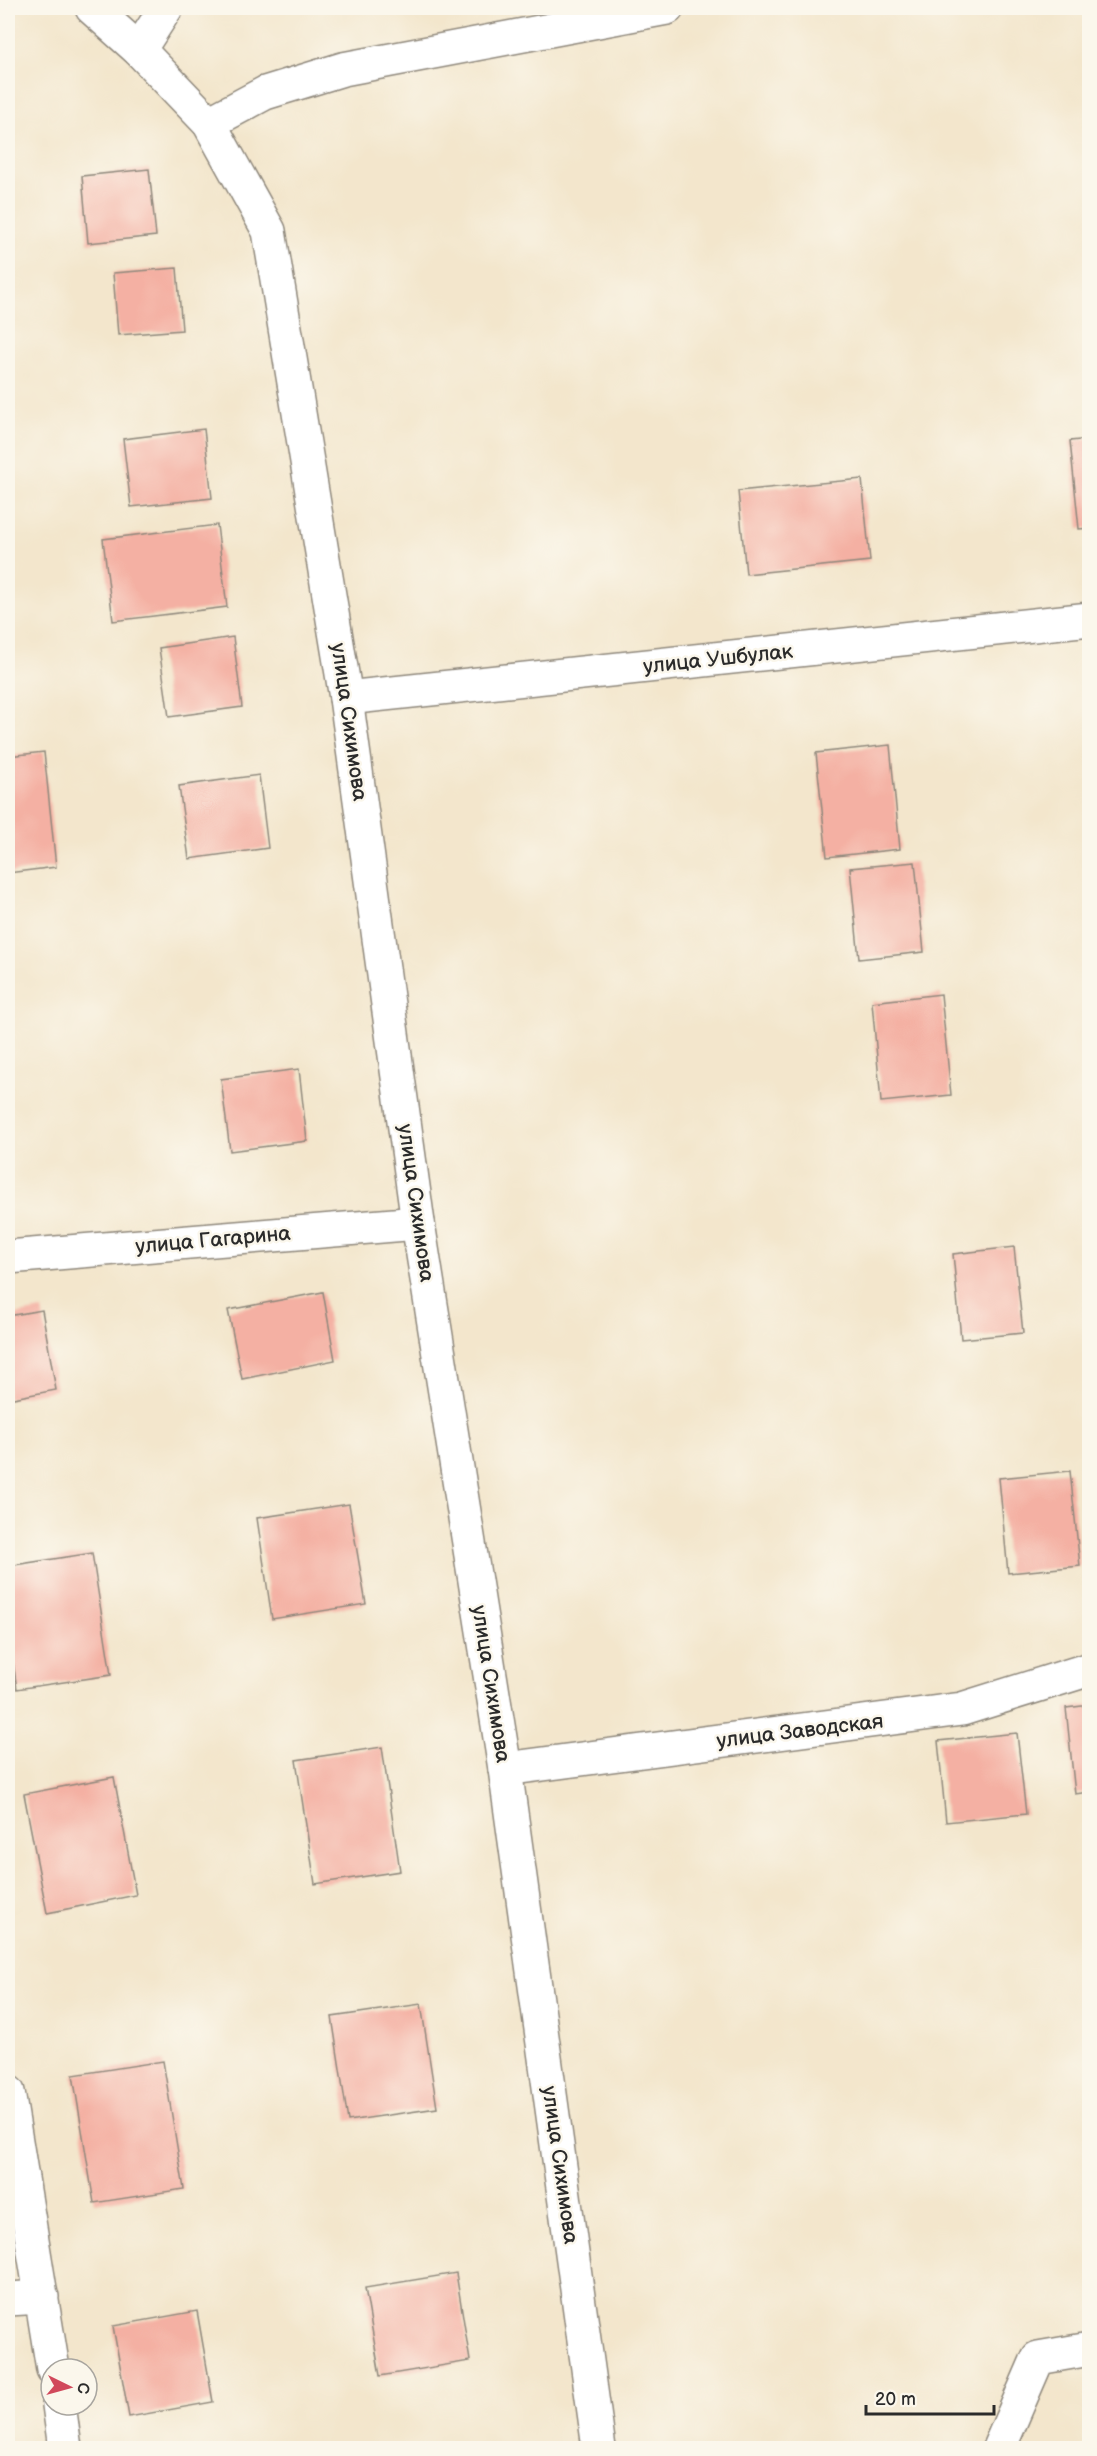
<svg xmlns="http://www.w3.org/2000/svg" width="1097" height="2456" font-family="'Balsamiq Sans',sans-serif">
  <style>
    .building { fill: #f4b0a3 }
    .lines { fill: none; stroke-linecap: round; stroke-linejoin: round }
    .minor-casing { stroke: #8f887c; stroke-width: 36 }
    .tertiary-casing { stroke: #8f887c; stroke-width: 36 }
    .minor { stroke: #fff; stroke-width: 33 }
    .tertiary { stroke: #fff; stroke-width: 33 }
    .labels { text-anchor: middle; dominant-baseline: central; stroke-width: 5; stroke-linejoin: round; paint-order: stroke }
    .street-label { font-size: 21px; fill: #2b2b2b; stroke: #fbf7ec }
  </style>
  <rect width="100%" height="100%" fill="#fbf7ec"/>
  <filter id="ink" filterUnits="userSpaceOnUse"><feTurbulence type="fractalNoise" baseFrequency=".0167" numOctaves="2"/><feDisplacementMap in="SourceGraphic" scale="12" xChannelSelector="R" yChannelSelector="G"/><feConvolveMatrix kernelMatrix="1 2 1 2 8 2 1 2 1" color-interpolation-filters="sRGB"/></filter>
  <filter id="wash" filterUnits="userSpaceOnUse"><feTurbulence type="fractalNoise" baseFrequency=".008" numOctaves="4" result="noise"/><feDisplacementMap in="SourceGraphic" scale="24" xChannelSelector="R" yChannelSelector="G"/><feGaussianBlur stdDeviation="1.35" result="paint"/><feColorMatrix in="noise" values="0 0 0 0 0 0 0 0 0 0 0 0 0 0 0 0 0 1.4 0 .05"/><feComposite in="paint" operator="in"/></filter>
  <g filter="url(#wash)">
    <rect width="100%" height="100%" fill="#f3e6cc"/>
    <g id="blocks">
      <path class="building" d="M149 169 156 236 88 243 82 176Z
        M177 268 182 330 118 335 113 273Z
        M204 429 212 498 131 507 123 439Z
        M1090 439V528L1079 529 1070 441Z
        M862 479 870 561 746 574 738 491Z
        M217 525 227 607 113 621 103 539Z
        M233 637 242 707 169 717 159 648Z
        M890 745 900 849 827 857 816 753Z
        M44 752 56 867 8 873V756Z
        M259 775 268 848 189 859 179 786Z
        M915 862 924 952 859 959 850 868Z
        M941 994 951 1095 881 1102 872 1002Z
        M299 1069 307 1141 230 1151 221 1079Z
        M1014 1247 1023 1333 961 1339 953 1254Z
        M323 1292 335 1360 242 1379 228 1310Z
        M42 1310 56 1390 8 1399V1316Z
        M1070 1471 1080 1566 1008 1573 999 1478Z
        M349 1504 366 1604 272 1619 257 1518Z
        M92 1553 111 1675 17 1689 8 1627V1566Z
        M1090 1705V1792L1075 1794 1066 1708Z
        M1017 1733 1026 1814 946 1822 938 1741Z
        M382 1747 400 1871 315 1884 296 1760Z
        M114 1777 136 1895 47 1913 24 1794Z
        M421 2004 437 2108 348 2121 332 2017Z
        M163 2061 184 2189 94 2203 73 2075Z
        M456 2273 470 2361 380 2376 365 2288Z
        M197 2311 213 2402 129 2417 113 2326Z"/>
    </g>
  </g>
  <g filter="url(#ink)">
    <use href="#blocks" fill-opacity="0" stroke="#8f887c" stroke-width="1.5"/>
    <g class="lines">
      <g class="minor-casing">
        <path id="minor" d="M139 50 166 8
          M209 123 265 93 343 69 667 8
          M346 698 1090 619
          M8 1257 418 1223
          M505 1769 962 1709 1090 1669
          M8 2092 53 2369
          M8 2299 42 2297
          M59 2405 65 2448
          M999 2448 1038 2358 1090 2349"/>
      </g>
      <g class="tertiary-casing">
        <path id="tertiary" d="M92 8 139 50 209 123 269 231 346 698 418 1223 505 1769 599 2448"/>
      </g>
      <use href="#minor" class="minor"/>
      <use href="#tertiary" class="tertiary"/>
    </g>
  </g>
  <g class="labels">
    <g class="street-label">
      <text transform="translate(718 659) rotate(-6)">улица Ушбулак</text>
      <text transform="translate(349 722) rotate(82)">улица Сихимова</text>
      <text transform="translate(416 1203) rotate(82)">улица Сихимова</text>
      <text transform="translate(213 1240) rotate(-5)">улица Гагарина</text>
      <text transform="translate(491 1684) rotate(81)">улица Сихимова</text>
      <text transform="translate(800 1731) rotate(-7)">улица Заводская</text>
      <text transform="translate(560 2165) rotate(82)">улица Сихимова</text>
    </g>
  </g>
  <rect width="1097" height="2456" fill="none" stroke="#fbf7ec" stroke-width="30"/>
  <g transform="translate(69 2387) rotate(95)"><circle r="28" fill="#fbf7ec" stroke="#a8a59f" stroke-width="1.5"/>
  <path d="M0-4.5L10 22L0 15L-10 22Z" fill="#d1495b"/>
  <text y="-9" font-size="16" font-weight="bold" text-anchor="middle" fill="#2b2b2b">С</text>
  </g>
  <path d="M866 2405v9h128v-9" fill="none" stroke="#2b2b2b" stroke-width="3"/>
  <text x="875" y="2405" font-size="18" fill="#2b2b2b" stroke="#fbf7ec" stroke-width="4.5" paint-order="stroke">20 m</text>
</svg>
